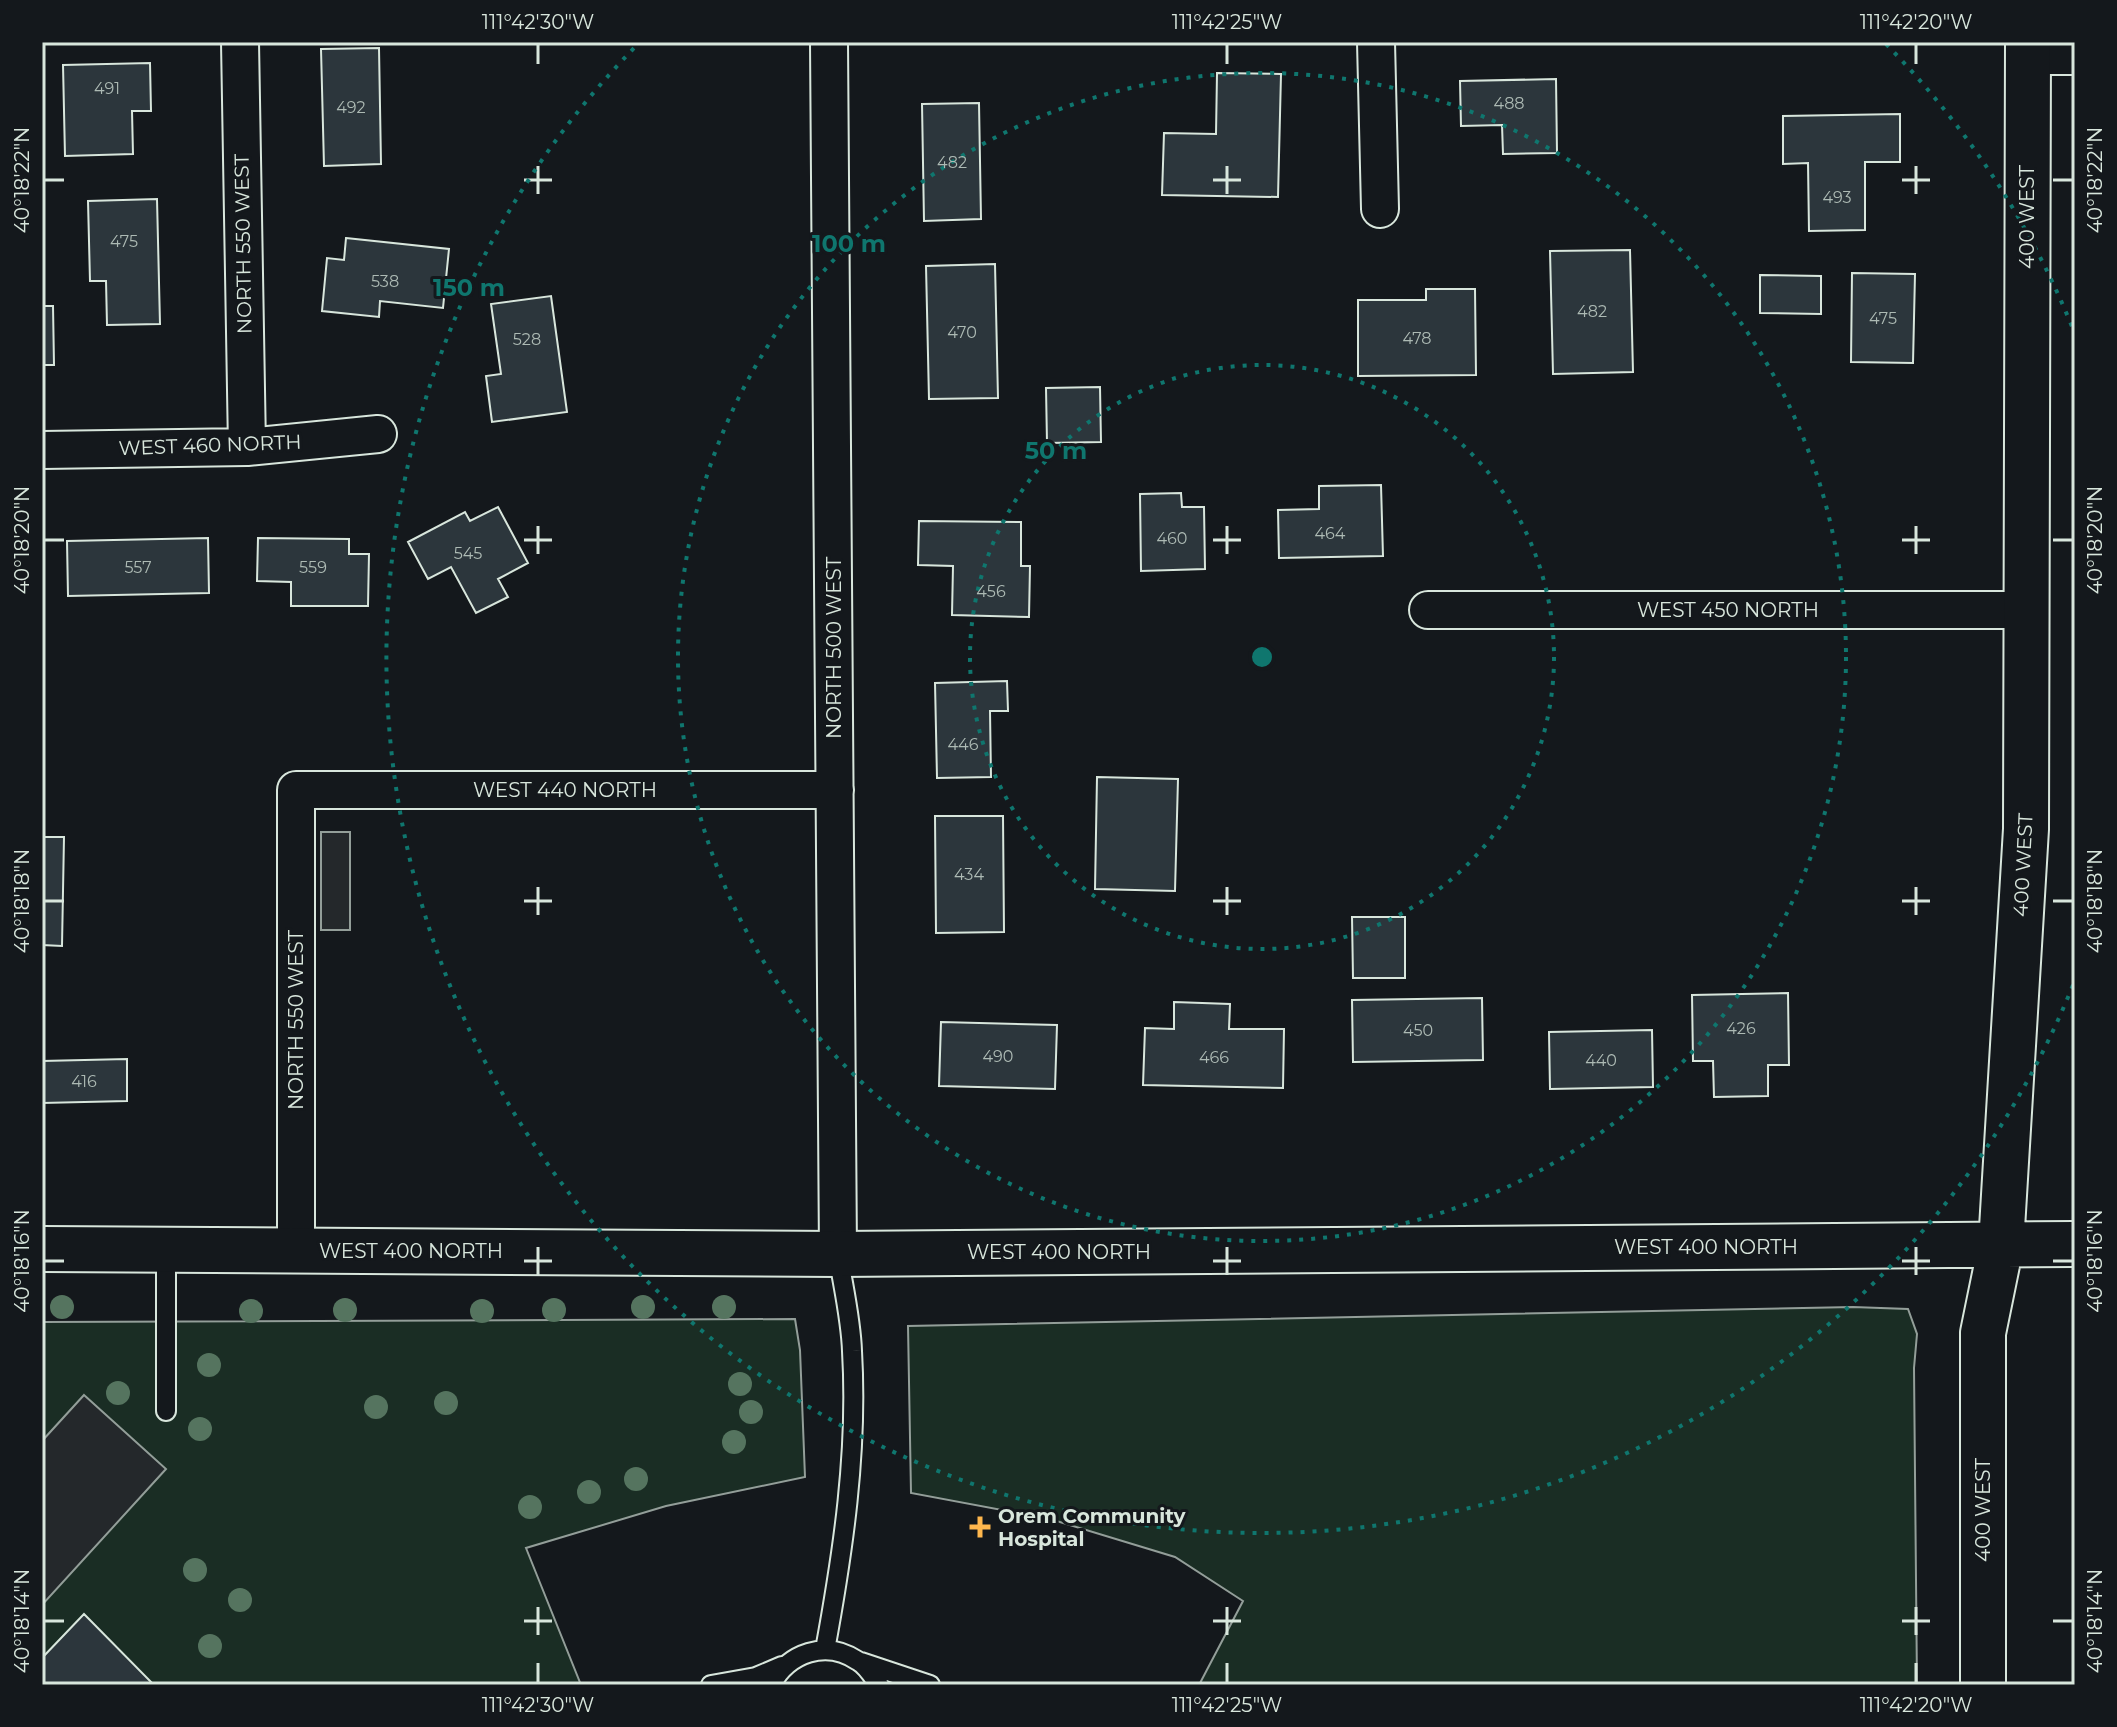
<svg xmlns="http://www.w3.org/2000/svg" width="2117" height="1727" font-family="Montserrat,sans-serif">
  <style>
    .green { fill: #1a2d24; stroke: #939e99; stroke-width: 2 }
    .parking { fill: #24282b; stroke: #939e99; stroke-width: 2 }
    .building { fill: #2c363c; stroke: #d8e6dc; stroke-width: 2 }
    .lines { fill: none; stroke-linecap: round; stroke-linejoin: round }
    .lane-casing { stroke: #d8e6dc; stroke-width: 22 }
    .street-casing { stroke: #d8e6dc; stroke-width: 40 }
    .secondary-casing { stroke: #d8e6dc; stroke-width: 48 }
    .lane { stroke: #14181c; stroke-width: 18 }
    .street { stroke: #14181c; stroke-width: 36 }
    .secondary { stroke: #14181c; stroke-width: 44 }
    .tree { fill: #55745f }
    .ticks { fill: none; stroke: #d8e6dc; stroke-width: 3 }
    .ring { fill: none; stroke: #0f766e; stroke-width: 4; stroke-dasharray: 4 8 }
    .poi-dot { fill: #ffb74d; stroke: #14181c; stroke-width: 3 }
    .labels { text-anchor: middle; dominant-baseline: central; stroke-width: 6; stroke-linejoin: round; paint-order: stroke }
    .number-label { font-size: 16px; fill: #adbab4 }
    .street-label { font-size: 20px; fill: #d8e6dc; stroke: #14181c }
    .poi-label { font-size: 20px; font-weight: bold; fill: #d8e6dc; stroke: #14181c; text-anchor: start }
    .centre { fill: #0f766e; stroke: #14181c; stroke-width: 4 }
    .ring-label { font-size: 24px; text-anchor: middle; font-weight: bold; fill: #0f766e; stroke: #14181c; stroke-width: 6; stroke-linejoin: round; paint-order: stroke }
    .neatline { fill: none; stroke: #d8e6dc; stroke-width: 3 }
    .ticks-label { font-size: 20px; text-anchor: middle; fill: #d8e6dc }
  </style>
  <rect width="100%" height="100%" fill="#14181c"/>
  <path class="green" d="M1853 1307 1908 1309 1917 1334 1914 1368 1917 1685H1199L1243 1601 1175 1557 1050 1519 911 1493 908 1326Z
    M795 1319 800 1350 805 1477 666 1506 526 1548 581 1685H42V1322Z"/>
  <path class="parking" d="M321 832H350V930H321Z
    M84 1395 166 1469 42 1605V1441Z"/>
  <path class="building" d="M379 48 381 164 324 166 321 49Z
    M150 63 151 111H132L133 154 65 156 63 65Z
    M1217 73 1281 74 1278 197 1162 195 1164 133 1216 134Z
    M1556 79 1557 153 1503 154 1502 125 1461 126 1460 81Z
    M979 103 981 219 924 221 922 104Z
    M1900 114V162H1865V230L1809 231 1808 163 1783 164V116Z
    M157 199 160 324 107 325 106 281H90L88 201Z
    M346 238 449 249 443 308 380 301 379 317 322 311 327 258 344 260Z
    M1630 250 1633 372 1553 374 1550 251Z
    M995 264 998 398 929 399 926 266Z
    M1852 273 1915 274 1913 363 1851 362Z
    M1760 275 1821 276V314L1760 313Z
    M1426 289H1475L1476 375 1358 376V300H1426Z
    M551 296 567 412 492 422 486 376 501 374 491 304Z
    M42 306H53L54 365H42Z
    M1100 387 1101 442 1047 443 1046 388Z
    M1381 485 1383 556 1279 558 1278 510 1319 509V486Z
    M1181 493 1182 507H1204L1205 569 1141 571 1140 494Z
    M498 507 528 563 498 579 508 597 476 613 451 567 428 579 408 542 465 512 470 521Z
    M919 521 1021 522V566H1030L1029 617 952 615 953 566 918 565Z
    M208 538 209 593 68 596 67 541Z
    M258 538 349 539V554H369L368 606H291V582L257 581Z
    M1007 681 1008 711H990L991 777 937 778 935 683Z
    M1097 777 1178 779 1175 891 1095 889Z
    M935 816H1003L1004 932 936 933Z
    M42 837H64L62 946 42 945Z
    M1352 917H1405V978H1353Z
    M1788 993 1789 1065H1768V1096L1714 1097 1713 1061H1693L1692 995Z
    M1482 998 1483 1060 1353 1062 1352 1000Z
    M1174 1002 1230 1004 1229 1029H1284L1283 1088 1143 1085 1145 1028 1174 1029Z
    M941 1022 1057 1025 1055 1089 939 1086Z
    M1652 1030 1653 1087 1550 1089 1549 1032Z
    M127 1059V1101L42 1103V1061Z
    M84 1614 154 1685H42V1658Z"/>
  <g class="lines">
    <g class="lane-casing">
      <path id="lane" d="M166 1249V1411
        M825 1650C843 1552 858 1452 852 1351 851 1319 843 1286 838 1254
        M861 1662 930 1685
        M711 1685 756 1677 782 1666
        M771 1685C788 1653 826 1639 858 1661 867 1666 873 1677 879 1685"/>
    </g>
    <g class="street-casing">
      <path id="street" d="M240 42 247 447
        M829 42 838 1254
        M1376 42 1380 209
        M2028 56H2075
        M42 450 247 447 378 434
        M1428 610H2027
        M296 1250V790H835"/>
    </g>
    <g class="secondary-casing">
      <path id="secondary" d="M42 1249 838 1254 2075 1244
        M1983 1685V1333L2001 1245 2026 829 2028 42"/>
    </g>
    <use href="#lane" class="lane"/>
    <use href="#street" class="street"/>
    <use href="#secondary" class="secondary"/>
  </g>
  <g class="tree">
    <circle cx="62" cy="1307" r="12"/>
    <circle cx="643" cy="1307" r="12"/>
    <circle cx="724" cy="1307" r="12"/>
    <circle cx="345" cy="1310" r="12"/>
    <circle cx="554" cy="1310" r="12"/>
    <circle cx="251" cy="1311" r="12"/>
    <circle cx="482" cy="1311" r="12"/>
    <circle cx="209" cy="1365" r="12"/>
    <circle cx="740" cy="1384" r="12"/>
    <circle cx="118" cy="1393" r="12"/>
    <circle cx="446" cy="1403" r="12"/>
    <circle cx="376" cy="1407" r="12"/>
    <circle cx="751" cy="1412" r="12"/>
    <circle cx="200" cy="1429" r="12"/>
    <circle cx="734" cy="1442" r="12"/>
    <circle cx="636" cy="1479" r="12"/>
    <circle cx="589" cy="1492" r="12"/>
    <circle cx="530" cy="1507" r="12"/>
    <circle cx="195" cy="1570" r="12"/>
    <circle cx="240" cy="1600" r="12"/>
    <circle cx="210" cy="1646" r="12"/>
  </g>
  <path class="ticks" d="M538 44V64M1227 44V64M1916 44V64M538 166V194M1227 166V194M1916 166V194M44 180H64M524 180H552M1213 180H1241M1902 180H1930M2053 180H2073M538 526V554M1227 526V554M1916 526V554M44 540H64M524 540H552M1213 540H1241M1902 540H1930M2053 540H2073M538 887V915M1227 887V915M1916 887V915M44 901H64M524 901H552M1213 901H1241M1902 901H1930M2053 901H2073M538 1247V1275M1227 1247V1275M1916 1247V1275M44 1261H64M524 1261H552M1213 1261H1241M1902 1261H1930M2053 1261H2073M538 1607V1635M1227 1607V1635M1916 1607V1635M44 1621H64M524 1621H552M1213 1621H1241M1902 1621H1930M2053 1621H2073M538 1663V1683M1227 1663V1683M1916 1663V1683"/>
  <g class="ring">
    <circle cx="1262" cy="657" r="292"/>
    <circle cx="1262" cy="657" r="584"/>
    <path d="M2073 985A875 875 0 1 1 638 44M1886 44A875 875 0 0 1 2073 329"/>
  </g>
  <path class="poi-dot" d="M976 1515h8v8h8v8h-8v8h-8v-8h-8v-8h8z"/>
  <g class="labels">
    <g class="number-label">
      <text x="107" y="88">491</text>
      <text x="1509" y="103">488</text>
      <text x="351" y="107">492</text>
      <text x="952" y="162">482</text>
      <text x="1837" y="197">493</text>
      <text x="124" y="241">475</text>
      <text x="385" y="281">538</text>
      <text x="1592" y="311">482</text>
      <text x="1883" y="318">475</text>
      <text x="962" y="332">470</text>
      <text x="1417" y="338">478</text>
      <text x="527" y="339">528</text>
      <text x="1330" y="533">464</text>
      <text x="1172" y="538">460</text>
      <text x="468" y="553">545</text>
      <text x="138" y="567">557</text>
      <text x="313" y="567">559</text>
      <text x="991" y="591">456</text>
      <text x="963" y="744">446</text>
      <text x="969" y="874">434</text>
      <text x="1741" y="1028">426</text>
      <text x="1418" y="1030">450</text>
      <text x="998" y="1056">490</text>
      <text x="1214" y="1057">466</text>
      <text x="1601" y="1060">440</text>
      <text x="84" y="1081">416</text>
    </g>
    <g class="street-label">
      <text transform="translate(2027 217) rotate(-90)">400 WEST</text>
      <text transform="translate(243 244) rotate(-91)">NORTH 550 WEST</text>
      <text transform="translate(210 445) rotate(-2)">WEST 460 NORTH</text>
      <text x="1728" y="610">WEST 450 NORTH</text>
      <text transform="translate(834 648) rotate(-90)">NORTH 500 WEST</text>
      <text x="565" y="790">WEST 440 NORTH</text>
      <text transform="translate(2023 865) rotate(-87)">400 WEST</text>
      <text transform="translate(296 1020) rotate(-90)">NORTH 550 WEST</text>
      <text x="1706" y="1247">WEST 400 NORTH</text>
      <text x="411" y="1251">WEST 400 NORTH</text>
      <text x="1059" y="1252">WEST 400 NORTH</text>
      <text transform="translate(1983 1510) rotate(-90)">400 WEST</text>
    </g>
    <g class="poi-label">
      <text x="998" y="1516">Orem Community<tspan x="998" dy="23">Hospital</tspan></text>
    </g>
  </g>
  <circle cx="1262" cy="657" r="12" class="centre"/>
  <g class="ring-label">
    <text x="849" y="252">100 m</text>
    <text x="469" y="296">150 m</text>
    <text x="1056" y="459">50 m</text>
  </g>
  <rect width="2117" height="1727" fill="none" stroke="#14181c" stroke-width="88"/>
  <rect x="44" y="44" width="2029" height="1639" class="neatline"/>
  <g class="ticks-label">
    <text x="538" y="29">111°42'30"W</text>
    <text x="1227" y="29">111°42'25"W</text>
    <text x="1916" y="29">111°42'20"W</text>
    <text transform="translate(22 180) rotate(-90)" y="7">40°18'22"N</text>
    <text transform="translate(2095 180) rotate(-90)" y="7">40°18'22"N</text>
    <text transform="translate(22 540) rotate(-90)" y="7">40°18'20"N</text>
    <text transform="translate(2095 540) rotate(-90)" y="7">40°18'20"N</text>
    <text transform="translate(22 901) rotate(-90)" y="7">40°18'18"N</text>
    <text transform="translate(2095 901) rotate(-90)" y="7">40°18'18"N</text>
    <text transform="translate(22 1261) rotate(-90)" y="7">40°18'16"N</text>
    <text transform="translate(2095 1261) rotate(-90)" y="7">40°18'16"N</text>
    <text transform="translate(22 1621) rotate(-90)" y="7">40°18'14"N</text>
    <text transform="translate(2095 1621) rotate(-90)" y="7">40°18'14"N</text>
    <text x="538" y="1712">111°42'30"W</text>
    <text x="1227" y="1712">111°42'25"W</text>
    <text x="1916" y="1712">111°42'20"W</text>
  </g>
</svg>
